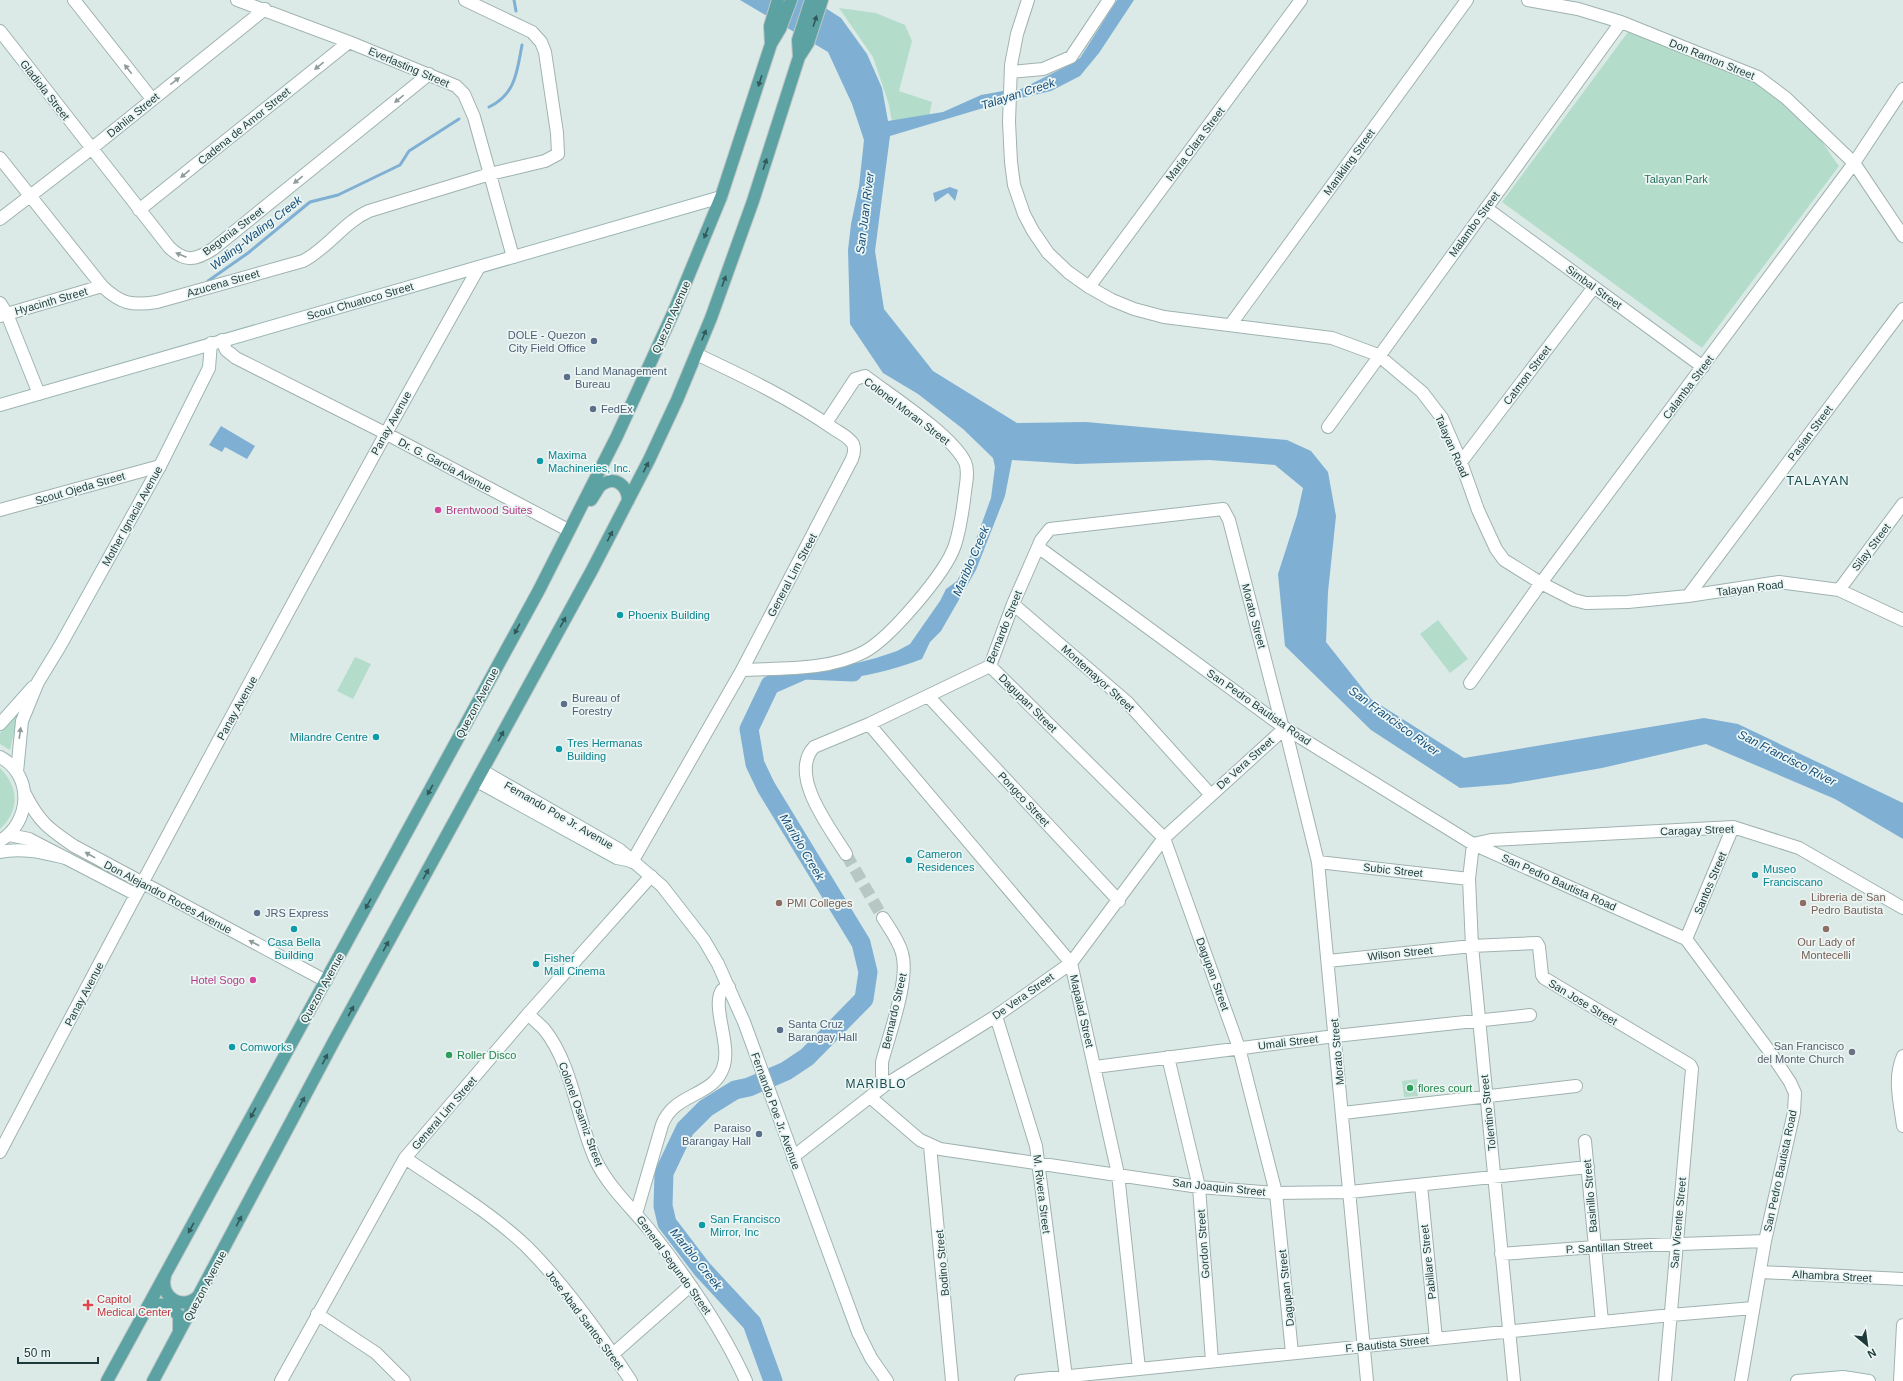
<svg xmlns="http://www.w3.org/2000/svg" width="1903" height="1381" font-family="Arial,sans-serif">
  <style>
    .green { fill: #b3ddca }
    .water { fill: #7fb0d4 }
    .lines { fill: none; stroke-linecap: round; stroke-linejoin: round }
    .stream { stroke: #7fb0d4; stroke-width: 3 }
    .river { stroke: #7fb0d4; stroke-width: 19 }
    .street-tunnel { stroke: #b6c7c4; stroke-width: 12; stroke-dasharray: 12 6; stroke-linecap: butt }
    .street-casing { stroke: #9fb2b0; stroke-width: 14 }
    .secondary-casing { stroke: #9bb6b4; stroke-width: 14 }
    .primary-casing { stroke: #bbc4c4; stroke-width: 14 }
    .street { stroke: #fff; stroke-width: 12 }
    .secondary { stroke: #fff; stroke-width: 12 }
    .primary { stroke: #5da2a3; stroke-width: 12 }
    .oneway { fill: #30595a }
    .oneway2 { fill: #8e9c9c }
    .service-dot { fill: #5c6f8a; stroke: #ecf6f4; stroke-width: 1.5 }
    .culture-dot { fill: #0f9aa8; stroke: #ecf6f4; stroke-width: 1.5 }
    .hotel-dot { fill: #d1479c; stroke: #ecf6f4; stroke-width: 1.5 }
    .education-dot { fill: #8d6e63; stroke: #ecf6f4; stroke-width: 1.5 }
    .worship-dot { fill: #6b7280; stroke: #ecf6f4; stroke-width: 1.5 }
    .leisure-dot { fill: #2e9e5b; stroke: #ecf6f4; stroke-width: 1.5 }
    .health-dot { fill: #e0444e; stroke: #ecf6f4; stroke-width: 1.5 }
    .labels { text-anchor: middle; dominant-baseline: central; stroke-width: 3.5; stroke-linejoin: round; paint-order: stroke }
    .street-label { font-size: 11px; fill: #1d3a3a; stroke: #ecf6f4 }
    .park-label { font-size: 11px; fill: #257358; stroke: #ecf6f4 }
    .service-label { font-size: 11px; fill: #4e5e75; stroke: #ecf6f4; text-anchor: start }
    .culture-label { font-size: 11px; fill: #0d838f; stroke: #ecf6f4; text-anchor: start }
    .hotel-label { font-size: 11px; fill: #b23c85; stroke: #ecf6f4; text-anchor: start }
    .education-label { font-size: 11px; fill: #785e54; stroke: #ecf6f4; text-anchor: start }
    .worship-label { font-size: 11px; fill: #5b616d; stroke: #ecf6f4; text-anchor: end }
    .leisure-label { font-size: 11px; fill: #27864d; stroke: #ecf6f4; text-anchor: start }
    .health-label { font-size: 11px; fill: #be3a42; stroke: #ecf6f4; text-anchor: start }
    .water-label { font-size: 12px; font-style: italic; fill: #144d79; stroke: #ecf6f4 }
    .neighbourhood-label { font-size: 12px; letter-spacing: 1px; fill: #184b4d; stroke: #ecf6f4 }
    .quarter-label { font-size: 13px; letter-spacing: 1px; fill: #184b4d; stroke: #ecf6f4 }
  </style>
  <rect width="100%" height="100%" fill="#dceae7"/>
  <path class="green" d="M839 8 876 13 905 25 912 41 899 91 932 102 929 117 893 128 889 105 873 57Z
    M1631 28C1691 54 1766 75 1810 126 1821 138 1829 153 1839 166L1702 348 1502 202Z
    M1438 620 1468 659 1450 673 1420 634Z
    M355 657 371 664 353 699 337 691Z
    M18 714 10 750 0 744V733Z
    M0 768C19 787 20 811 0 829Z
    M1417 1079 1418 1096 1404 1097 1402 1081Z"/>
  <path class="water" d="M740 0H813L841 18 867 54 882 88 888 121 943 112 981 95 1003 91H1017L1071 64 1080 58 1117 0H1134L1099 53 1080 76 1051 91 1000 103 890 136 875 251 884 309 933 371 1017 423 1086 422 1287 440 1311 451 1328 472 1336 516 1328 592 1326 642 1371 699 1464 758 1704 718 1738 724 1903 803V839L1835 799 1706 744 1602 768 1509 784 1460 788 1371 730 1285 646 1278 574 1297 515 1303 488 1275 465 1209 460 1076 464 1012 460 1005 496 976 570 941 631 930 642 922 659C893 670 864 677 833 680L826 669 849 665 876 658 897 651 910 644 940 601 946 589 957 581 970 556 991 498 995 467 993 458 963 429 918 394 883 373 850 324 848 250 851 224 859 186 864 140 852 104 828 52Z
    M950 187 958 190 955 201 948 193 935 202 933 193Z
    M221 426 255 446 247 459 225 447 222 452 209 445Z"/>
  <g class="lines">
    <path class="stream" d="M514 0 516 11
      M489 107C516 94 517 71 522 45
      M208 281 248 253 310 202 338 195 400 165 409 151 459 119"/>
    <path class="river" d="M773 1381 752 1323 702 1269 667 1223 663 1206 664 1173 685 1129 706 1108 735 1090 749 1087 786 1071 807 1057 864 999 868 972 861 943 766 787 755 764 749 729 770 685 804 670 853 672"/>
    <path class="street-tunnel" d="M846 854 883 918"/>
    <g class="street-casing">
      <path id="street" d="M74 0 152 99
        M237 0 349 42 456 86 464 94 474 117 513 257
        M1028 0 1017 34 1011 65 1009 122 1011 162 1014 185 1024 214 1033 231 1048 253 1068 272 1089 287 1112 300 1134 309 1164 317 1332 338 1378 355 1422 392 1442 418 1461 462 1478 510 1496 549 1504 560 1541 583 1574 600 1586 603 1628 602 1688 596 1779 582 1839 590 1903 620
        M1528 0 1578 9 1621 22 1758 77 1786 98 1854 163 1903 236
        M0 31 169 247C185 263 196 260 213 249L429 74
        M1011 72 1043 69 1071 57 1109 0
        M0 158 102 286C121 304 132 306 157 302L303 261C328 248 344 222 369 211L490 174 545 161 558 154 557 133 545 52 541 42 532 32 465 0
        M1486 208 1703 367
        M139 210 349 42
        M0 219 91 149 265 9
        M1089 287 1301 0
        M0 316 102 286
        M1231 324 1467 0
        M222 340 226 350 236 358 385 433 568 530
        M1328 427 1621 22
        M1461 462 1594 287
        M0 510 160 466
        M1038 547 1285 728 1473 844 1686 939 1770 1052 1790 1082 1795 1093 1794 1112 1765 1241 1741 1381
        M1839 590 1903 504
        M1688 596 1903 309
        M1013 604 1127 702 1210 794
        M990 666 1164 838 1239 1048 1276 1193 1292 1353
        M742 670C781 668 828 671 864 652 889 639 946 573 955 545 960 529 963 509 965 492 966 483 969 471 965 462 951 434 891 396 865 376L855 379 826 423
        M1470 683 1541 583 1854 163 1903 89
        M929 697 1119 901
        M869 724 1071 963 1118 1174 1139 1369
        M1285 728 1318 862 1367 1381
        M25 794C39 822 49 829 74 846L326 981
        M9 835 29 839 135 894
        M846 854C830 828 788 775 814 747L869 724 990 666 1013 604 1041 540 1050 529 1223 509 1229 520 1282 725
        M632 862 742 670 852 459C854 454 855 449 853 444 849 437 840 433 834 429 791 399 743 376 696 354
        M1318 862 1469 879
        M883 918C890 929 899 941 902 953 910 979 889 1035 882 1062V1075L885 1085
        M1686 939 1733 827
        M1328 961 1472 946 1537 943 1539 947 1542 975 1544 978 1690 1065 1692 1069 1665 1381
        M528 1014C533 1019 539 1024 544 1029 573 1065 577 1120 596 1161 610 1189 633 1209 652 1233 688 1279 722 1328 746 1381
        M996 1016 1036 1146 1066 1377
        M1903 1056C1893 1079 1900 1102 1903 1126
        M1168 1057 1199 1187 1212 1361
        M1095 1067 1335 1036 1530 1015
        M870 1097 920 1140 940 1149 1199 1187 1276 1193 1350 1192 1588 1167
        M1343 1113 1576 1086
        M1585 1141 1602 1322
        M930 1146 952 1381
        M0 1152C156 855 314 559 479 267
        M793 1157 885 1085 996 1016 1071 963 1164 838 1285 728
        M405 1158C446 1186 490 1212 526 1246 566 1286 600 1334 631 1381
        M1421 1185 1436 1339
        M636 1214 662 1125C673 1093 713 1097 723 1068 732 1045 711 1007 722 990L729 987
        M1501 1254 1595 1247 1765 1241
        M1761 1272 1903 1279
        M317 1314 376 1353 404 1381
        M613 1354 690 1286
        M281 1381 405 1158 528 1014 651 876
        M1021 1381 1671 1315 1753 1308
        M1514 1381 1472 946 1469 879 1473 844 1491 840 1733 827 1799 848 1903 908
        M1900 1381 1903 1325"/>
    </g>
    <g class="secondary-casing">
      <path id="secondary" d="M0 303 7 314 39 394
        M0 405 721 197
        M0 724 33 687
        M0 757C34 775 31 822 0 841
        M483 771 620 850 662 886 704 940 718 964 744 1022 858 1332 871 1358 887 1381
        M17 772 22 721 38 682 60 646 160 466 209 368 211 343
        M477 781 617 858 632 861
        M0 852C22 847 45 853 66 858
        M1797 1381 1843 1377 1869 1381"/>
    </g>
    <g class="primary-casing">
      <path id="primary" d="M771 44 770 26 778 0
        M799 57 808 43 822 0
        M591 500C594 496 597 490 600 486 615 474 628 486 628 501
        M165 1276C159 1299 185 1312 200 1294
        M146 1312 156 1304 170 1306 179 1316V1331
        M107 1381 539 590 617 436 674 311 721 197 771 44 780 29 791 0
        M153 1381 334 1041 592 570 649 460 677 400 711 318 753 201 799 57 798 40 811 0"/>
    </g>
    <use href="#street" class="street"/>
    <use href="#secondary" class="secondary"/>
    <use href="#primary" class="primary"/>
  </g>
  <defs><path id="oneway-solid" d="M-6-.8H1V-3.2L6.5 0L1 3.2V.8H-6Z"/></defs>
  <g class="oneway">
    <use href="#oneway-solid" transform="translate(815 21) rotate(-72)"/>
    <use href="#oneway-solid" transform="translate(760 81) rotate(108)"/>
    <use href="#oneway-solid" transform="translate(765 164) rotate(-71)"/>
    <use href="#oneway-solid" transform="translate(706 233) rotate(112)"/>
    <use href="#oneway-solid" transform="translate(724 281) rotate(-70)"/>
    <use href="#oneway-solid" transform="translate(704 335) rotate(-68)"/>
    <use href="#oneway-solid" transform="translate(646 467) rotate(-63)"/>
    <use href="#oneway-solid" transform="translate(610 536) rotate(-63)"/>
    <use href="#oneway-solid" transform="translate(563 622) rotate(-61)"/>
    <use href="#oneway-solid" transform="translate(517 629) rotate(118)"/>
    <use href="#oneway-solid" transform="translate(501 736) rotate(-62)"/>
    <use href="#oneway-solid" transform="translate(430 790) rotate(119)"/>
    <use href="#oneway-solid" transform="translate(426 874) rotate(-61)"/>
    <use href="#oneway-solid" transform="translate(368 904) rotate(119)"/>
    <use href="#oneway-solid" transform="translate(386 946) rotate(-61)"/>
    <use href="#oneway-solid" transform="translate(351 1011) rotate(-61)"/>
    <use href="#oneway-solid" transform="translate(325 1059) rotate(-63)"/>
    <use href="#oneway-solid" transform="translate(302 1102) rotate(-62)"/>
    <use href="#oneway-solid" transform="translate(253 1113) rotate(119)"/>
    <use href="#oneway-solid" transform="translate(239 1221) rotate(-62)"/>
    <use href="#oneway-solid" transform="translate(191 1228) rotate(119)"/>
  </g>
  <g class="oneway2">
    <use href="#oneway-solid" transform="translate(319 66) rotate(141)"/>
    <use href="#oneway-solid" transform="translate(128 69) rotate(-128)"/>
    <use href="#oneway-solid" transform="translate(175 81) rotate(-38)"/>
    <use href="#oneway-solid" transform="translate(399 99) rotate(141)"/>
    <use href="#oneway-solid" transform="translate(185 174) rotate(141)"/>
    <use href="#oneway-solid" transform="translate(298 180) rotate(141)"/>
    <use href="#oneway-solid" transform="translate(181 255) rotate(-157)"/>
    <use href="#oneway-solid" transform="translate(20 733) rotate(-82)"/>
    <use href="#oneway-solid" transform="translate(90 855) rotate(-151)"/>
    <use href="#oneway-solid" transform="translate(254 943) rotate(-152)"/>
  </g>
  <g class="service-dot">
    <circle cx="594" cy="341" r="4"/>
    <circle cx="567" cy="377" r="4"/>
    <circle cx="593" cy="409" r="4"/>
    <circle cx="564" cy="704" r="4"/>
    <circle cx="257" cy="913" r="4"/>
    <circle cx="780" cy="1030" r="4"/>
    <circle cx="759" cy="1134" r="4"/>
  </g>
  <g class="culture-dot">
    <circle cx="540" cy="461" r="4"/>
    <circle cx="620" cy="615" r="4"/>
    <circle cx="376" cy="737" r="4"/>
    <circle cx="559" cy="749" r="4"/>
    <circle cx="909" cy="860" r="4"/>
    <circle cx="1755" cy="875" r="4"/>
    <circle cx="294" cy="929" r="4"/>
    <circle cx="536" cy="964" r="4"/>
    <circle cx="232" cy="1047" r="4"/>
    <circle cx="702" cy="1225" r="4"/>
  </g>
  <g class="hotel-dot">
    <circle cx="438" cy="510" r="4"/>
    <circle cx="253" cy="980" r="4"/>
  </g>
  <g class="education-dot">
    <circle cx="779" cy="903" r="4"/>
    <circle cx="1803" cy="903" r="4"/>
    <circle cx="1826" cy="929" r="4"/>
  </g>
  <circle class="worship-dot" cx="1852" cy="1052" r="4"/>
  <g class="leisure-dot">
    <circle cx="449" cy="1055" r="4"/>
    <circle cx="1410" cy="1088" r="4"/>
  </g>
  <path class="health-dot" d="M86 1299h4v4h4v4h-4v4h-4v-4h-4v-4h4z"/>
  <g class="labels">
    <g class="street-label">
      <text transform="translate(1712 59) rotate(22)">Don Ramon Street</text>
      <text transform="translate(409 67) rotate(23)">Everlasting Street</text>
      <text transform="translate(45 90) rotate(52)">Gladiola Street</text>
      <text transform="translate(133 115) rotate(-39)">Dahlia Street</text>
      <text transform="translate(244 126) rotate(-39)">Cadena de Amor Street</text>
      <text transform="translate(1195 144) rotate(-53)">Maria Clara Street</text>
      <text transform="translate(1349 162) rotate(-54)">Manikling Street</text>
      <text transform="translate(1474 224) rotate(-54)">Malambo Street</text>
      <text transform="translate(233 231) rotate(-37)">Begonia Street</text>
      <text transform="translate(223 283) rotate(-16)">Azucena Street</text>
      <text transform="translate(1594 287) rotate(36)">Simbal Street</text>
      <text transform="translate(51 301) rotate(-16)">Hyacinth Street</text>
      <text transform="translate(360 301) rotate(-16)">Scout Chuatoco Street</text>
      <text transform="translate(671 317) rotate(-66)">Quezon Avenue</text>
      <text transform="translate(1527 375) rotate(-53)">Catmon Street</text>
      <text transform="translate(1688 387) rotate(-53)">Calamba Street</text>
      <text transform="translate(907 411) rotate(37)">Colonel Moran Street</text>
      <text transform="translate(391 423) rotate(-61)">Panay Avenue</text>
      <text transform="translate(1810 433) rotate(-53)">Pasian Street</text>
      <text transform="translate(1452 446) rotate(66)">Talayan Road</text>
      <text transform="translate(445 465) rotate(28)">Dr. G. Garcia Avenue</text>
      <text transform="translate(80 488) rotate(-16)">Scout Ojeda Street</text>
      <text transform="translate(132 516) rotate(-61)">Mother Ignacia Avenue</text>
      <text transform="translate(1871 547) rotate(-53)">Silay Street</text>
      <text transform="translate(792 575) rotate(-62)">General Lim Street</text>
      <text transform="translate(1750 588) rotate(-7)">Talayan Road</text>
      <text transform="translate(1254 616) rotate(75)">Morato Street</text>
      <text transform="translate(1004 627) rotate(-68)">Bernardo Street</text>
      <text transform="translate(1098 678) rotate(42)">Montemayor Street</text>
      <text transform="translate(477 703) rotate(-62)">Quezon Avenue</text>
      <text transform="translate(1028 703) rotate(45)">Dagupan Street</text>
      <text transform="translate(1259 707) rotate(35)">San Pedro Bautista Road</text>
      <text transform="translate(237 708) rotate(-61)">Panay Avenue</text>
      <text transform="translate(1245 763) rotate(-42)">De Vera Street</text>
      <text transform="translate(1024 799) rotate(47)">Pongco Street</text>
      <text transform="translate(559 815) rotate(30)">Fernando Poe Jr. Avenue</text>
      <text transform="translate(1697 830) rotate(-2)">Caragay Street</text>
      <text transform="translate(1393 870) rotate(6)">Subic Street</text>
      <text transform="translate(1559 882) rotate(24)">San Pedro Bautista Road</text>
      <text transform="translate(1710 883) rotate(-67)">Santos Street</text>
      <text transform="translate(168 897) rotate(28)">Don Alejandro Roces Avenue</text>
      <text transform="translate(1400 953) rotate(-6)">Wilson Street</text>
      <text transform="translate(1213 974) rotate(70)">Dagupan Street</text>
      <text transform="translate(322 988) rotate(-61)">Quezon Avenue</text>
      <text transform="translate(84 994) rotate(-62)">Panay Avenue</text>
      <text transform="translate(1023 996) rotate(-35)">De Vera Street</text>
      <text transform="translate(1583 1002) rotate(31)">San Jose Street</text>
      <text transform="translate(894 1011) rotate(-77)">Bernardo Street</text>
      <text transform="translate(1082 1011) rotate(77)">Mapalad Street</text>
      <text transform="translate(1288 1042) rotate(-7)">Umali Street</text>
      <text transform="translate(1337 1052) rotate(-95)">Morato Street</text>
      <text transform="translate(776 1111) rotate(70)">Fernando Poe Jr. Avenue</text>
      <text transform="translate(444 1113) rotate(-49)">General Lim Street</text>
      <text transform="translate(1488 1113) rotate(-96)">Tolentino Street</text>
      <text transform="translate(581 1114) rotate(70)">Colonel Osamiz Street</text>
      <text transform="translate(1780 1171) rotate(-78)">San Pedro Bautista Road</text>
      <text transform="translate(1219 1187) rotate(6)">San Joaquin Street</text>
      <text transform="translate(1042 1194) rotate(83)">M. Rivera Street</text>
      <text transform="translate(1590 1196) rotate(-95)">Basinillo Street</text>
      <text transform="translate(1678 1223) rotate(-85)">San Vicente Street</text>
      <text transform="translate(1203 1244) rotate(-94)">Gordon Street</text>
      <text transform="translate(1609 1247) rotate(-3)">P. Santillan Street</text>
      <text transform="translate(1428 1262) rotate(-96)">Pabillare Street</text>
      <text transform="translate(942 1263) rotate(-95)">Bodino Street</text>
      <text transform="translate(674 1265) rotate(54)">General Segundo Street</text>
      <text transform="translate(1832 1276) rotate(3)">Alhambra Street</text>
      <text transform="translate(205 1286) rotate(-62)">Quezon Avenue</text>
      <text transform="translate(1286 1288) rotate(-96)">Dagupan Street</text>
      <text transform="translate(585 1320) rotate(53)">Jose Abad Santos Street</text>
      <text transform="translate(1387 1344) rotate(-6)">F. Bautista Street</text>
    </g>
    <g class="park-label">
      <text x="1676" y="179">Talayan Park</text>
    </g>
    <g class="service-label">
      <text x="586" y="335" text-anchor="end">DOLE - Quezon<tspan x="586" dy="13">City Field Office</tspan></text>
      <text x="575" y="371">Land Management<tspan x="575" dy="13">Bureau</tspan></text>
      <text x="601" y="409">FedEx</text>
      <text x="572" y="698">Bureau of<tspan x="572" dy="13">Forestry</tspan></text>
      <text x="265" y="913">JRS Express</text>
      <text x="788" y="1024">Santa Cruz<tspan x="788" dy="13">Barangay Hall</tspan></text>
      <text x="751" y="1128" text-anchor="end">Paraiso<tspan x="751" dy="13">Barangay Hall</tspan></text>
    </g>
    <g class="culture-label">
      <text x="548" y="455">Maxima<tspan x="548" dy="13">Machineries, Inc.</tspan></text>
      <text x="628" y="615">Phoenix Building</text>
      <text x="368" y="737" text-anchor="end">Milandre Centre</text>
      <text x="567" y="743">Tres Hermanas<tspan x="567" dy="13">Building</tspan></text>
      <text x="917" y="854">Cameron<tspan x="917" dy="13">Residences</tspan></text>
      <text x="1763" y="869">Museo<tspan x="1763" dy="13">Franciscano</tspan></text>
      <text x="294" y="942" text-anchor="middle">Casa Bella<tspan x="294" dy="13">Building</tspan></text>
      <text x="544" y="958">Fisher<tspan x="544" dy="13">Mall Cinema</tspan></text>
      <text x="240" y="1047">Comworks</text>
      <text x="710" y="1219">San Francisco<tspan x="710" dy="13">Mirror, Inc</tspan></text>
    </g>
    <g class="hotel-label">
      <text x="446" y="510">Brentwood Suites</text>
      <text x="245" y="980" text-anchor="end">Hotel Sogo</text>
    </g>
    <g class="education-label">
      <text x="1811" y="897">Libreria de San<tspan x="1811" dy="13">Pedro Bautista</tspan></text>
      <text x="787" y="903">PMI Colleges</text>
      <text x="1826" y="942" text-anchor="middle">Our Lady of<tspan x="1826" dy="13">Montecelli</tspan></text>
    </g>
    <g class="worship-label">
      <text x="1844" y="1046">San Francisco<tspan x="1844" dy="13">del Monte Church</tspan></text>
    </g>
    <g class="leisure-label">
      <text x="457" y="1055">Roller Disco</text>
      <text x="1418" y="1088">flores court</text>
    </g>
    <g class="health-label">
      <text x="97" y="1299">Capitol<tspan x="97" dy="13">Medical Center</tspan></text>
    </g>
    <g class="water-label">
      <text transform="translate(1018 94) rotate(-18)">Talayan Creek</text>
      <text transform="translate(865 213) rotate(-83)">San Juan River</text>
      <text transform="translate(256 233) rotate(-38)">Waling-Waling Creek</text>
      <text transform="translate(971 561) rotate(-67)">Mariblo Creek</text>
      <text transform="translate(1394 721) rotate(36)">San Francisco River</text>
      <text transform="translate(1787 758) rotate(27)">San Francisco River</text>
      <text transform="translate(802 847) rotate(59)">Mariblo Creek</text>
      <text transform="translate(696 1259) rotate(51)">Mariblo Creek</text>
    </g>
    <g class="neighbourhood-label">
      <text x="876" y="1084">MARIBLO</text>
    </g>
    <g class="quarter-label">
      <text x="1818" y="480">TALAYAN</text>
    </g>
  </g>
  <g transform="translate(1867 1345) rotate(151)" stroke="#ecf6f4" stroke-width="3" paint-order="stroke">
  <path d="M0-3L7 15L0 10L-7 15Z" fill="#1d3a3a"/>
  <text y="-6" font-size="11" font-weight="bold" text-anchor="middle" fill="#1d3a3a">N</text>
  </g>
  <path d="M18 1357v6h80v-6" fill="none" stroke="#1d3a3a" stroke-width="2"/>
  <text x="24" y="1357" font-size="12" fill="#1d3a3a" stroke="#ecf6f4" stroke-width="3" paint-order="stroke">50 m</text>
</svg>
